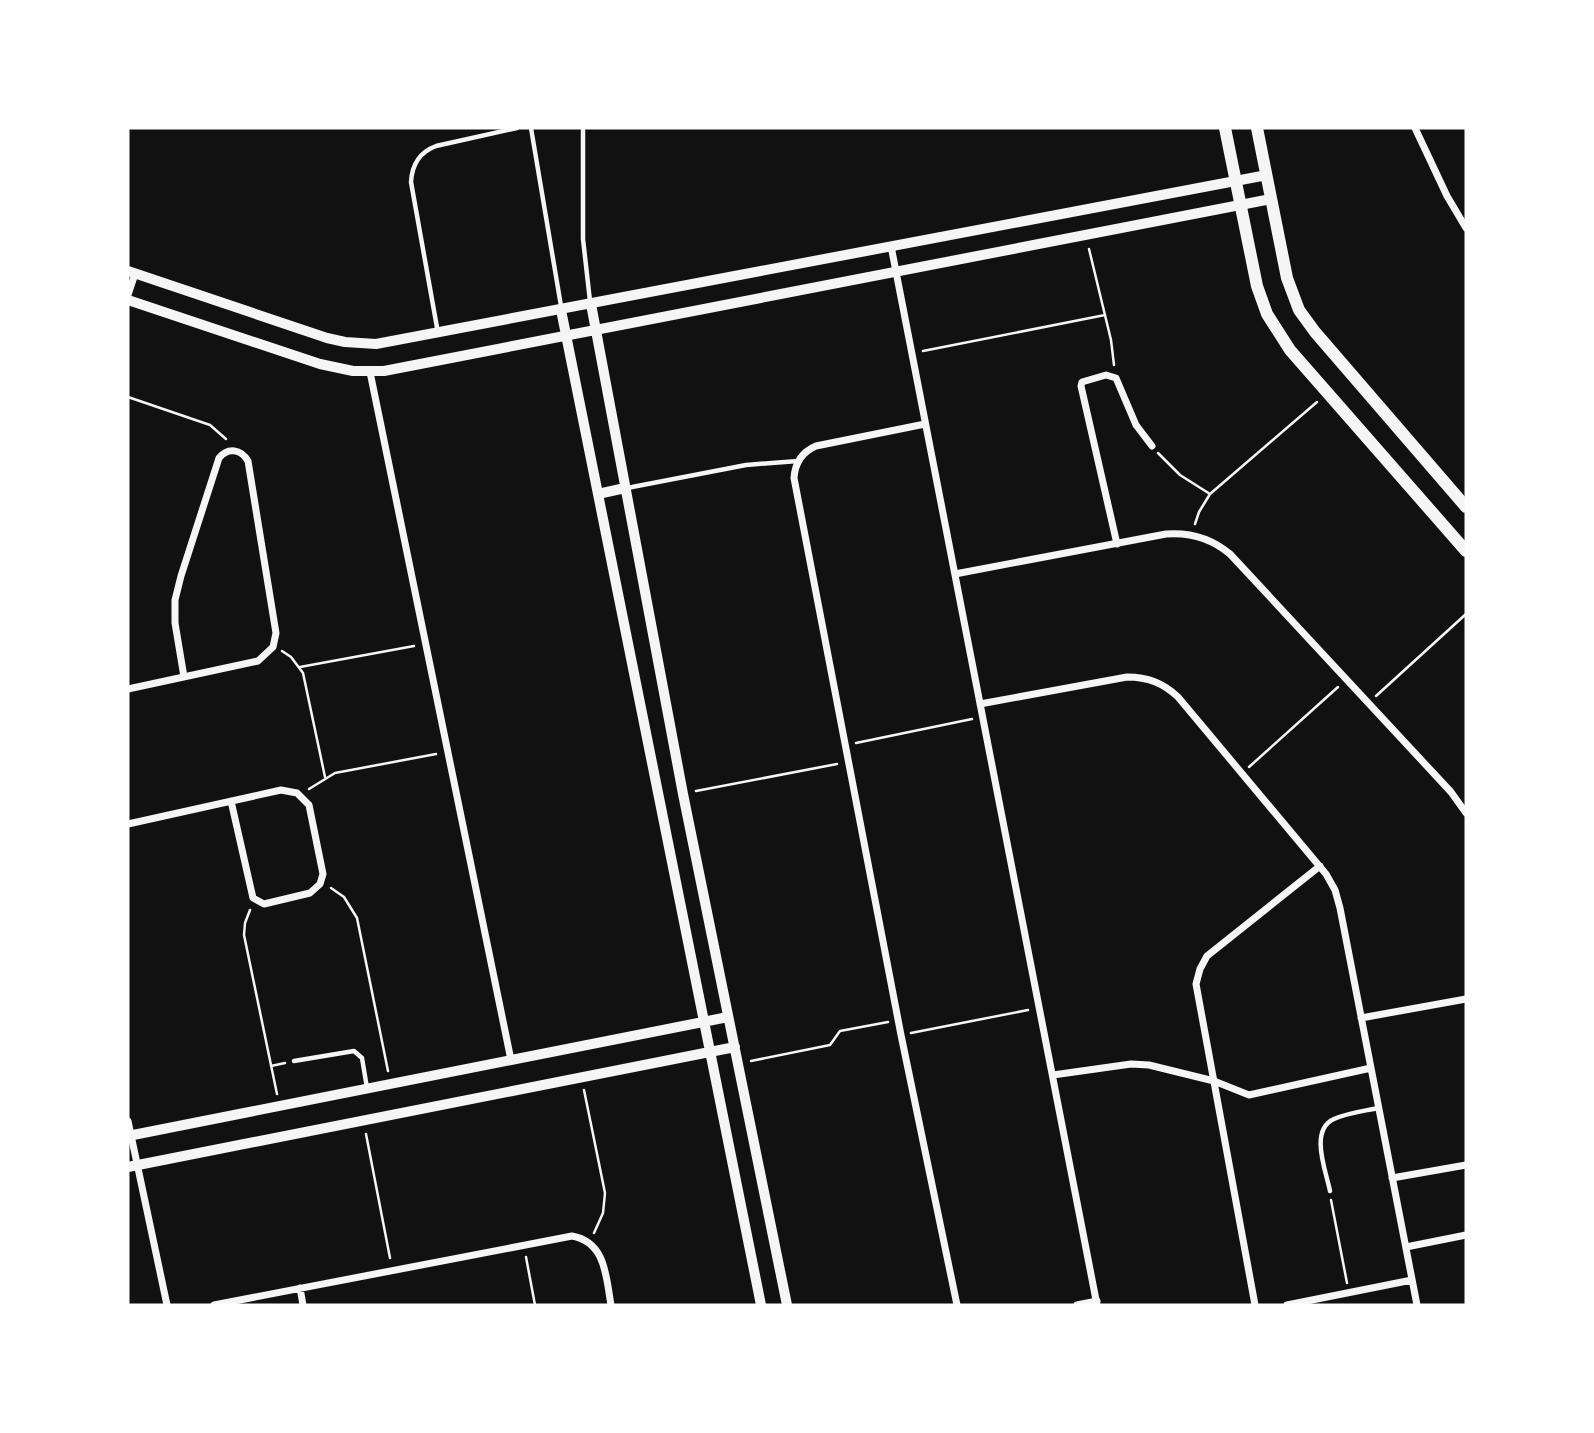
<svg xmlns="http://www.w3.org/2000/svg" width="1594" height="1433" font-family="Signika,sans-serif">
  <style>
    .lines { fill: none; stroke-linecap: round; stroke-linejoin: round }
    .path { stroke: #f5f5f5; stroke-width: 2.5 }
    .service { stroke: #f5f5f5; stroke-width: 4.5 }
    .minor { stroke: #f5f5f5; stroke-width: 7 }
    .tertiary { stroke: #f5f5f5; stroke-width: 10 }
    .secondary { stroke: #f5f5f5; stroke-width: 12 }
  </style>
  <rect width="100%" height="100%" fill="#111"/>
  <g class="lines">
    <path class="path" d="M1089 249 1111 340 1114 365
      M923 351 1105 315
      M128 397 210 425 226 439
      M1158 453 1180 475 1210 494
      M1195 524 1199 512 1210 494 1317 402
      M282 651 291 657 303 673 325 777
      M300 667 414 646
      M1376 696 1466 614
      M856 743 972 719
      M1249 767 1338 687
      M309 789 335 773 436 754
      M696 791 837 764
      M331 888 344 897 357 918 388 1071
      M250 910 245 923 244 935 277 1094
      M911 1033 1028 1010
      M751 1061 830 1045 840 1031 888 1022
      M271 1066 285 1063
      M584 1090 605 1193 603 1213 594 1233
      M366 1134 390 1258
      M1331 1200 1347 1283
      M526 1257 535 1305"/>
    <path class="service" d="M531 128 561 306
      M583 128V239L590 301
      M438 333 411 182C412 164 420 152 436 146L517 128
      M627 488 746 465 798 461
      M294 1061 354 1051 362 1058 367 1088
      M1330 1191C1326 1171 1309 1130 1334 1119 1347 1113 1364 1111 1378 1108"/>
    <path class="minor" d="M1415 128 1447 196 1466 228
      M891 246 1097 1305
      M128 295 135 274
      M370 372 511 1060
      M925 424 816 446C802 452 795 463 794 478L901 1035 957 1305
      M1117 544 1081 386 1082 382 1106 375 1116 378 1136 425 1152 446
      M955 574 1166 534C1191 532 1211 538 1230 554L1451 792 1466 813
      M128 689 258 661 273 647 276 633 248 461C241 449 228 447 219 458L181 576 175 600V623L184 677
      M980 704 1127 677C1148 677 1163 683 1178 697L1326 874 1335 890 1340 908 1417 1305
      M128 824 281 790 297 793 309 805 323 874 320 884 310 893 264 904 253 898 231 801
      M1361 1018 1466 999
      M1053 1075 1131 1064 1149 1065 1214 1081 1249 1095 1371 1068
      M128 1121 167 1305
      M1392 1178 1466 1165
      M1406 1247 1466 1235
      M300 1288 303 1305
      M214 1305 572 1236C606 1242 606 1277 611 1305
      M1077 1305 1097 1301
      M1255 1305 1196 984 1200 969 1207 956 1320 866
      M1287 1305 1412 1280"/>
    <path class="tertiary" d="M128 271 327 338 345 342 376 344 1267 175
      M128 300 320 364 353 371H384L1271 199
      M591 304 683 794 787 1305
      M561 310 761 1305
      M598 494 625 488
      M128 1136 728 1017
      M128 1167 735 1047"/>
    <path class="secondary" d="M1225 128 1257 286 1267 314 1290 350 1466 551
      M1257 128 1287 278 1299 310 1315 332 1466 507"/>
  </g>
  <rect width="1594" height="1433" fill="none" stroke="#ffffff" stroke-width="259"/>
</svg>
